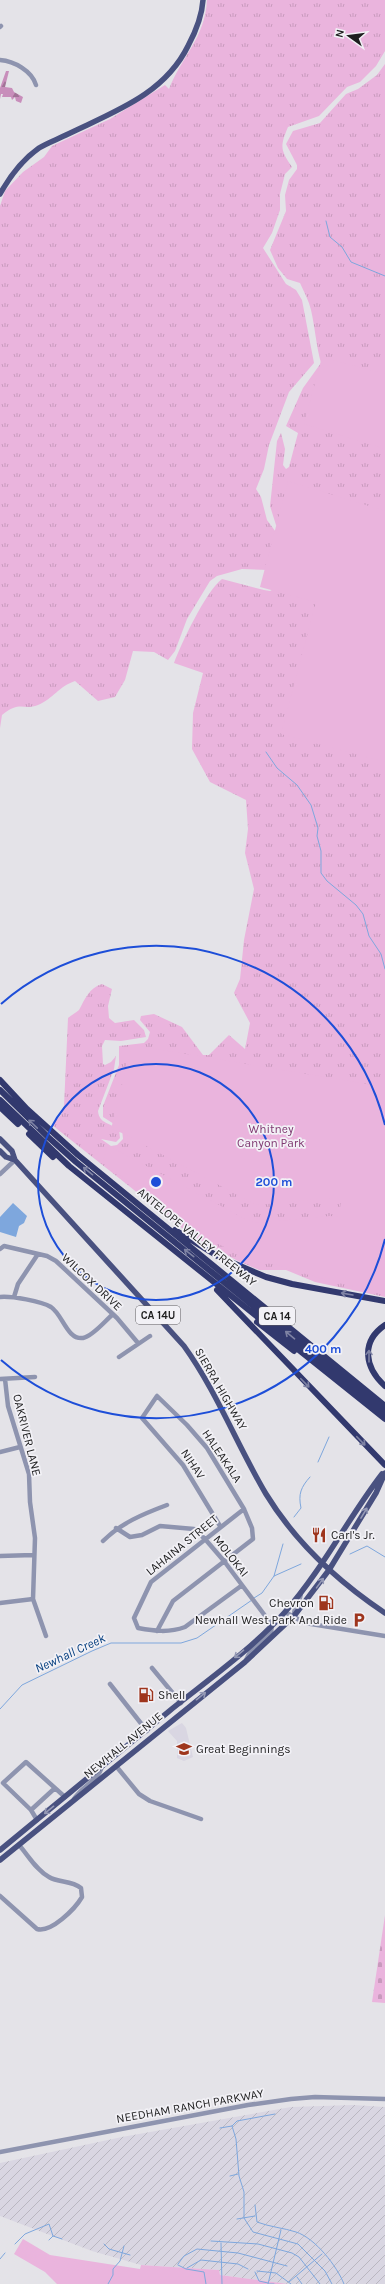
<svg xmlns="http://www.w3.org/2000/svg" width="385" height="2284" font-family="Karla,sans-serif">
  <style>
    .built { fill: #d9d6e2 }
    .industrial { fill: url(#industrial-furrows) }
    .grass { fill: url(#grass-tufts) }
    .forest { fill: url(#forest-firs) }
    .cemetery { fill: url(#cemetery-stones) }
    .park { fill: #eab4dd }
    .water { fill: #7ea7dd }
    .lines { fill: none; stroke-linecap: round; stroke-linejoin: round }
    .stream { stroke: #7ea7dd; stroke-width: 1 }
    .minor { stroke: #8e94af; stroke-width: 4.5 }
    .major { stroke: #495180; stroke-width: 5.5 }
    .highway { stroke: #32396e; stroke-width: 6 }
    .oneway { stroke: #7f83a4 }
    .oneway2 { stroke: #9599b5 }
    .ring { fill: none; stroke: #1d4ed8; stroke-width: 2 }
    .labels { text-anchor: middle; dominant-baseline: central; stroke-width: 3.5; stroke-linejoin: round; paint-order: stroke }
    .shield { fill: #f2f1f6; stroke: #5e5d60; stroke-width: 1 }
    .shield-label { font-size: 11px; font-weight: bold; fill: #1e1e1f }
    .park-label { font-size: 12px; fill: #803a72; stroke: #f2f1f6 }
    .street-label { font-size: 12px; fill: #1e1e1f; stroke: #f2f1f6 }
    .poi-label { font-size: 12px; fill: #1e1e1f; stroke: #f2f1f6; text-anchor: start }
    .water-label { font-size: 13px; font-style: italic; fill: #074080; stroke: #f2f1f6 }
    .centre { fill: #1d4ed8; stroke: #f2f1f6; stroke-width: 2 }
    .ring-label { font-size: 12px; text-anchor: middle; font-weight: bold; fill: #1d4ed8; stroke: #f2f1f6; stroke-width: 3.5; stroke-linejoin: round; paint-order: stroke }
  </style>
  <defs>
    <pattern id="industrial-furrows" width="10" height="10" patternUnits="userSpaceOnUse"><rect width="10" height="10" fill="#d9d6e2"/><path d="M-1 1l2-2M0 10L10 0M9 11l2-2" fill="none" stroke="#bab7c1"/></pattern>
    <pattern id="grass-tufts" width="24" height="20" patternUnits="userSpaceOnUse"><rect width="24" height="20" fill="#eab4dd"/><path d="M3 7l-1-3M5 7V3M7 7l1-3M15 17l-1-3M17 17v-4M19 17l1-3" fill="none" stroke="#c89abd"/></pattern>
    <pattern id="forest-firs" width="22" height="20" patternUnits="userSpaceOnUse"><rect width="22" height="20" fill="#c88ebb"/><path d="M5 1l3.5 6h-7zM16 11l3.5 6h-7z" fill="#a27397"/></pattern>
    <pattern id="cemetery-stones" width="16" height="16" patternUnits="userSpaceOnUse"><rect width="16" height="16" fill="#eab4dd"/><path d="M2 7V4a2 2 0 0 1 4 0v3zM10 15v-3a2 2 0 0 1 4 0v3z" fill="#c89abd"/></pattern>
  </defs>
  <rect width="100%" height="100%" fill="#e4e3e8"/>
  <path class="built" d="M182 1723 186 1728 193 1757 184 1761 177 1758V1741L168 1731Z"/>
  <path class="industrial" d="M353 2105 385 2107V2284H288L220 2275 219 2270 141 2265 92 2251 0 2216V2163L122 2137 291 2107Z"/>
  <path class="grass" d="M207 0H385V51L376 66 360 82 347 87 319 116 288 127C280 146 280 150 292 167L285 174 280 194V210L272 233 263 248 286 284 296 290 302 300 314 363 289 392 269 445 264 469 256 489 261 497 267 520 284 543 268 570 242 569 217 576 210 581 187 619 175 651 168 660 154 652 133 651 125 680 115 697 98 701 75 681C58 687 54 698 38 705 23 711 21 700 2 715L0 728V206L5 191 23 172 44 157 52 146 110 119 165 85 169 89C182 56 205 38 207 0Z
    M385 64V1297L315 1282 286 1270H259L238 1261 192 1236 52 1125 61 1115 64 1106 68 1018C71 1015 76 1013 79 1010 85 999 89 988 102 984L112 989 108 1006 109 1018 115 1023 134 1020 144 1030 146 1037 121 1041 105 1040 102 1046 103 1064 105 1065 111 1062 116 1056 114 1069 98 1111C99 1124 111 1123 119 1130L120 1138 116 1142 101 1139 111 1146 117 1145 123 1139 122 1129 103 1117V1106L119 1065V1046L144 1043 148 1039 150 1032 140 1020 141 1016 154 1014 182 1027 203 1055H209L229 1035 245 1049 250 1023 234 993 240 979 244 940 254 889 245 853 248 829 246 800 210 782 192 749 193 713 203 673 174 663C181 644 206 591 222 579L264 590 270 591 277 587 289 540 276 525 270 506 277 441 281 433 285 449 283 465 286 469 289 467 298 433 286 426 303 388 321 363C316 345 315 327 311 310 309 301 304 292 300 283L287 279 278 268 270 250 286 211 285 195 289 180 297 169V165L286 144 293 131 320 123 346 94 358 89 377 75Z"/>
  <path class="forest" d="M6 71H9L5 87 12 88 14 92 23 97 21 103 16 101 15 97 12 100 11 97H2L3 94H1L0 99V88Z"/>
  <path class="cemetery" d="M385 1915V2003L372 2002Z"/>
  <path class="park" d="M322 357 385 374V449L304 424Z
    M288 481 385 511V762L281 734 316 602 260 587Z
    M132 1045 385 1087V1293L329 1281 273 1264 252 1262 187 1227 103 1162 107 1147H111L247 1220 256 1223 330 1216 338 1217 342 1199 332 1198 256 1205 122 1133 111 1129Z
    M23 2239 50 2255 140 2269 141 2265 219 2270 220 2275 288 2284H57L45 2272 14 2254Z"/>
  <path class="water" d="M13 1203 27 1216 24 1223 19 1226 16 1237 0 1232V1217Z"/>
  <g class="lines">
    <path class="stream" d="M326 221 330 237 342 247 351 262 385 276
      M266 752 277 768 297 785 311 805 318 828 317 836 321 851V873L327 881 356 905 363 914 369 936 381 954 385 969
      M318 1462 329 1437
      M294 1517 301 1508C298 1494 301 1487 310 1477
      M350 1554 367 1546 385 1557
      M274 1576 283 1544
      M254 1598 262 1593 274 1576 301 1564
      M0 1709 22 1685 92 1651 111 1643H181L197 1638 252 1600
      M232 2126 236 2139 239 2176 244 2192V2218L253 2232 298 2244 325 2271 332 2284
      M220 2128 232 2126 237 2121 275 2114
      M230 2176 238 2174
      M255 2205 257 2222C270 2227 284 2228 296 2232 315 2238 337 2266 344 2284
      M237 2219 255 2216
      M49 2240 53 2236
      M211 2241 258 2244 292 2253 299 2257 320 2284
      M221 2243 222 2284
      M15 2244 25 2234 49 2224 53 2236 62 2239
      M104 2244 109 2249 130 2255
      M0 2259 5 2253
      M178 2264 184 2256 197 2249 238 2253 287 2266
      M178 2265 186 2269 204 2272 206 2284
      M187 2268 201 2260 238 2264 248 2269
      M257 2271 276 2273 291 2284
      M255 2272 259 2281 268 2283
      M297 2277 302 2284
      M289 2282 322 2254
      M108 2284 113 2275V2269L120 2261 124 2246
      M268 2284 281 2230
      M269 2284H274"/>
    <path class="minor" d="M0 27 1 26
      M0 60C14 61 32 71 36 85
      M0 1174 15 1160
      M0 1249 4 1246 47 1256 56 1261 117 1318 138 1343
      M0 1297C12 1296 41 1301 51 1307 63 1315 67 1340 83 1338 93 1336 105 1321 112 1315
      M14 1297 18 1284 38 1254
      M119 1357 150 1336
      M0 1379 35 1377
      M5 1379 8 1406 29 1474 30 1502 35 1538 33 1599 46 1636
      M0 1452 20 1447
      M116 1528 130 1537 142 1535 160 1526 194 1529 205 1539 224 1561 272 1625 271 1633 250 1652 246 1660
      M103 1541C121 1523 143 1514 167 1505
      M0 1556 33 1555
      M241 1586 185 1627C169 1633 154 1631 138 1628L134 1618 151 1582 244 1509
      M0 1603 33 1599
      M285 1612 305 1623 385 1636
      M294 1616C293 1607 301 1602 301 1592
      M157 1631 173 1601 253 1539 252 1528 244 1509 207 1448 187 1425 157 1396 142 1418 183 1465 220 1526
      M152 1668 181 1703
      M110 1684 147 1731
      M116 1766 139 1794 150 1801 201 1819
      M74 1799C82 1786 98 1781 102 1767
      M31 1810 55 1788
      M37 1820 31 1810 3 1783 26 1762 65 1797
      M0 1896 37 1929C51 1933 75 1909 82 1897L81 1888C71 1880 59 1883 49 1877 36 1870 28 1855 19 1845
      M0 2152 248 2105 291 2099 315 2097 385 2099"/>
    <path class="major" d="M0 194C10 176 22 160 39 148 47 143 58 139 66 135 113 112 164 95 188 46 196 31 202 16 203 0
      M0 1139 12 1151 15 1160 184 1346C217 1392 237 1445 266 1494 296 1543 337 1581 385 1613
      M0 1151 6 1157 15 1160
      M0 1850C56 1804 112 1758 168 1712 208 1680 251 1650 285 1612 323 1569 348 1518 382 1474
      M0 1860 245 1662 294 1616 329 1570 376 1493 385 1473"/>
    <path class="highway" d="M0 1080 27 1109 78 1155 385 1406
      M0 1090 48 1137 76 1162 385 1413
      M0 1100 69 1166 385 1419
      M0 1107 18 1124
      M29 1134 53 1157
      M175 1230 219 1257 266 1277 292 1284 385 1301
      M217 1290 385 1465
      M257 1322 294 1351
      M385 1325C360 1342 365 1368 385 1386"/>
  </g>
  <defs><path id="oneway-shaft" d="M-6 0H5M1.5-3L5.5 0L1.5 3" fill="none" stroke-width="1.6" stroke-linecap="round" stroke-linejoin="round"/></defs>
  <g class="oneway">
    <use href="#oneway-shaft" transform="translate(33 1124) rotate(-136)"/>
    <use href="#oneway-shaft" transform="translate(88 1171) rotate(-141)"/>
    <use href="#oneway-shaft" transform="translate(189 1253) rotate(-142)"/>
    <use href="#oneway-shaft" transform="translate(347 1294) rotate(-170)"/>
    <use href="#oneway-shaft" transform="translate(290 1335) rotate(-140)"/>
    <use href="#oneway-shaft" transform="translate(369 1356) rotate(-90)"/>
    <use href="#oneway-shaft" transform="translate(305 1383) rotate(46)"/>
    <use href="#oneway-shaft" transform="translate(361 1441) rotate(46)"/>
  </g>
  <g class="oneway2">
    <use href="#oneway-shaft" transform="translate(364 1513) rotate(-59)"/>
    <use href="#oneway-shaft" transform="translate(320 1583) rotate(-54)"/>
    <use href="#oneway-shaft" transform="translate(239 1654) rotate(140)"/>
    <use href="#oneway-shaft" transform="translate(201 1696) rotate(-39)"/>
    <use href="#oneway-shaft" transform="translate(49 1810) rotate(141)"/>
  </g>
  <g class="ring">
    <circle cx="156" cy="1182" r="118"/>
    <path d="M385 1239A236 236 0 0 1 1 1360M1 1004A236 236 0 0 1 385 1125"/>
  </g>
  <defs>
    <g id="restaurant-bare" transform="scale(1.2)"><path d="M-5-6h1v4h1v-4h1v4h1v-4h1v5L-1.5 .5V6h-2V.5L-5-1ZM5-6V6H3V1.5H1.5Q1.5-4 5-6Z" fill="#9e351d" stroke="#f2f1f6" stroke-width="2.5" paint-order="stroke"/></g>
    <g id="fuel-bare" transform="scale(1.2)"><path d="M-5.5-6h7V0h2V4h1.3V-2.5L3-4.5l.8-.8L6-3V5H2.5V1h-1V6h-7ZM-4.2-4.7v3.2H.2V-4.7Z" fill="#9e351d" stroke="#f2f1f6" stroke-width="2.5" paint-order="stroke"/></g>
    <g id="parking-bare" transform="scale(1.2)"><path d="M-3.5-5.5H1a3.5 3.5 0 0 1 0 7H-1V5.5H-3.5ZM-1-3.4V-.6H.8a1.4 1.4 0 0 0 0-2.8Z" fill="#9e351d" stroke="#f2f1f6" stroke-width="2.5" paint-order="stroke"/></g>
    <g id="school-bare" transform="scale(1.2)"><path d="M0-5L7-2L0 1L-7-2ZM-4 1L0 2.5L4 1V4Q0 6-4 4Z" fill="#9e351d" stroke="#f2f1f6" stroke-width="2.5" paint-order="stroke"/></g>
  </defs>
  <g fill-rule="evenodd">
    <use href="#restaurant-bare" x="319" y="1535"/>
    <use href="#fuel-bare" x="326" y="1603"/>
    <use href="#parking-bare" x="359" y="1620"/>
    <use href="#fuel-bare" x="146" y="1695"/>
    <use href="#school-bare" x="184" y="1749"/>
  </g>
  <g class="labels">
    <g class="shield">
      <rect x="136" y="1306" width="44" height="18" rx="3"/>
      <rect x="259" y="1307" width="36" height="18" rx="3"/>
    </g>
    <g class="shield-label">
      <text x="158" y="1315">CA 14U</text>
      <text x="277" y="1316">CA 14</text>
    </g>
    <g class="park-label">
      <text x="271" y="1129">Whitney<tspan x="271" dy="14">Canyon Park</tspan></text>
    </g>
    <g class="street-label">
      <text transform="translate(197 1237) rotate(39)">ANTELOPE VALLEY FREEWAY</text>
      <text transform="translate(92 1282) rotate(43)">WILCOX DRIVE</text>
      <text transform="translate(221 1389) rotate(60)">SIERRA HIGHWAY</text>
      <text transform="translate(27 1435) rotate(76)">OAKRIVER LANE</text>
      <text transform="translate(222 1456) rotate(56)">HALEAKALA</text>
      <text transform="translate(193 1464) rotate(56)">NIHAV</text>
      <text transform="translate(182 1545) rotate(-39)">LAHAINA STREET</text>
      <text transform="translate(231 1556) rotate(52)">MOLOKAI</text>
      <text transform="translate(123 1745) rotate(-39)">NEWHALL AVENUE</text>
      <text transform="translate(190 2106) rotate(-10)">NEEDHAM RANCH PARKWAY</text>
    </g>
    <g class="poi-label">
      <text x="331" y="1535">Carl's Jr.</text>
      <text x="314" y="1603" text-anchor="end">Chevron</text>
      <text x="347" y="1620" text-anchor="end">Newhall West Park And Ride</text>
      <text x="158" y="1695">Shell</text>
      <text x="196" y="1749">Great Beginnings</text>
    </g>
    <g class="water-label">
      <text transform="translate(70 1653) rotate(-25)">Newhall Creek</text>
    </g>
  </g>
  <circle cx="156" cy="1182" r="6" class="centre"/>
  <g class="ring-label">
    <text x="274" y="1186">200 m</text>
    <text x="323" y="1353">400 m</text>
  </g>
  <g transform="translate(349 36) rotate(284)" stroke="#f2f1f6" stroke-width="3" paint-order="stroke">
  <path d="M0-3L7 15L0 10L-7 15Z" fill="#1e1e1f"/>
  <text y="-6" font-size="11" font-weight="bold" text-anchor="middle" fill="#1e1e1f">N</text>
  </g>
</svg>
